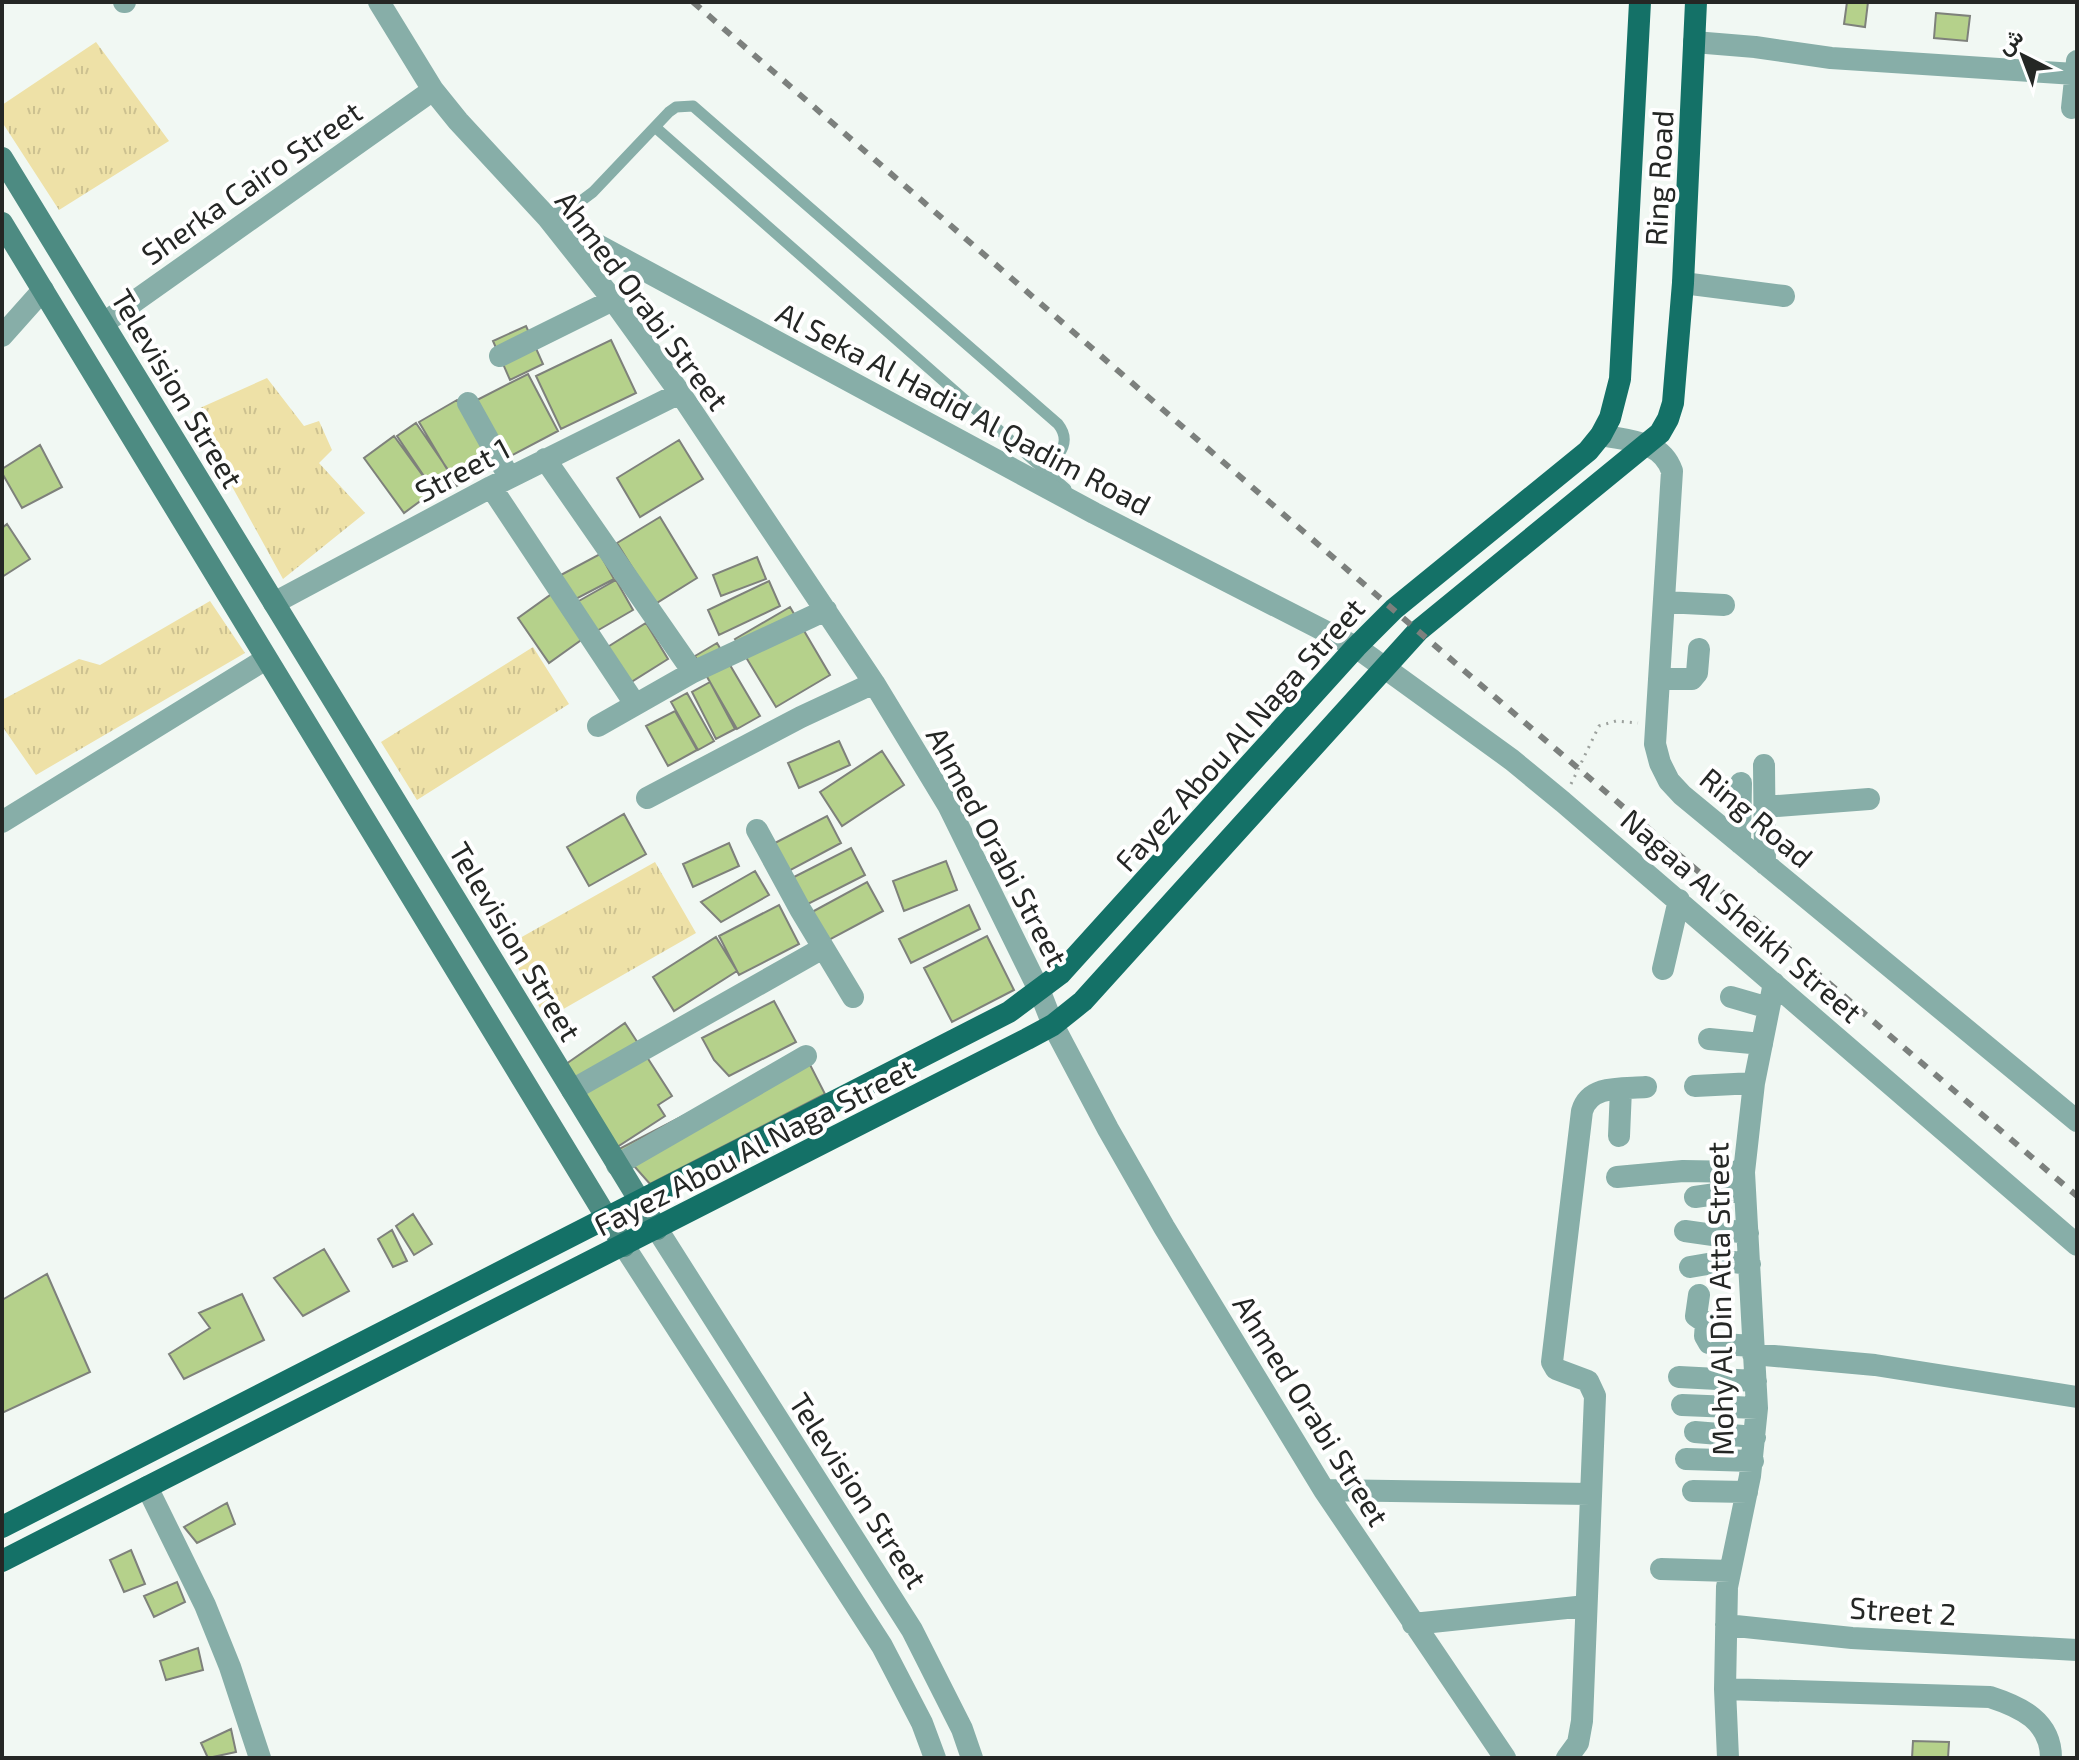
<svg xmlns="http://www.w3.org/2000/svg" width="2079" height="1760" font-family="'Exo 2',Vazirmatn,sans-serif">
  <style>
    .grass { fill: url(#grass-tufts) }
    .building { fill: #b5d18b; stroke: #7e817b; stroke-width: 2 }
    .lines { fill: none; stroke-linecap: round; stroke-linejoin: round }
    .path { stroke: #9ca19d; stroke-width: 3; stroke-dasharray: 2 6; stroke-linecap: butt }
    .service { stroke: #87aea8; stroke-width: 11 }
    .minor { stroke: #87aea8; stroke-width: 22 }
    .tertiary { stroke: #87aea8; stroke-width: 22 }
    .secondary { stroke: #4d8b82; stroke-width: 22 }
    .primary { stroke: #147167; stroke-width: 22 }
    .rail { stroke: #7c807d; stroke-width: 6; stroke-dasharray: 10 10; stroke-linecap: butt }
    .labels { text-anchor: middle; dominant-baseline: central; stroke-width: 8; stroke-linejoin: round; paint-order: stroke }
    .street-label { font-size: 30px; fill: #252725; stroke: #fff }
  </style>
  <defs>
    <pattern id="grass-tufts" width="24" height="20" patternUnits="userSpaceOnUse" patternTransform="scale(2)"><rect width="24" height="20" fill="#eee1a7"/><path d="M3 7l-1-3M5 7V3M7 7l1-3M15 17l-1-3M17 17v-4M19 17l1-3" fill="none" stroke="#ccc190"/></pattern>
  </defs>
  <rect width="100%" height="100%" fill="#f1f8f3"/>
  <path class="grass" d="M96 42 169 141 59 210 2 122V105Z
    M267 378 304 426 319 421 332 450 319 463 365 513 283 579 191 412Z
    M210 601 245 653 36 775 2 726V700L79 659 100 665Z
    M533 647 569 704 417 800 381 742Z
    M655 862 696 933 546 1019 506 946Z"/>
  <path class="building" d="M1847 2H1868L1865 27 1844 24Z
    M1936 13 1970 16 1967 41 1934 38Z
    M526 326 543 364 510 380 493 341Z
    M611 340 636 393 561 429 536 376Z
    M528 374 558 431 507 458 477 400Z
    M457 400 494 464 457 486 419 422Z
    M416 423 455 480 436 494 397 436Z
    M394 436 434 491 404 513 364 458Z
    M679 440 703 479 640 517 617 478Z
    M40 445 62 487 22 508 2 473V469Z
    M660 517 697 578 655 604 617 543Z
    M7 524 30 559 2 577V528Z
    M600 554 614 579 572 601 559 576Z
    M757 557 766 579 721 596 713 575Z
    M616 580 633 610 595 632 577 602Z
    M769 581 780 606 719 635 708 610Z
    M553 593 584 638 549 663 518 618Z
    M790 607 830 675 776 707 735 639Z
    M646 623 668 659 628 684 606 648Z
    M717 643 760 716 737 729 695 656Z
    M710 682 735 729 716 739 692 692Z
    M687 693 714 741 698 750 671 702Z
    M675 711 697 750 668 766 646 726Z
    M839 741 850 765 799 788 788 763Z
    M882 751 904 785 842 826 820 792Z
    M624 814 646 854 589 886 567 847Z
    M827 816 841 843 785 873 771 845Z
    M729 843 739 866 693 887 683 864Z
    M851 848 865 875 806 905 792 878Z
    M946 861 957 890 904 911 893 881Z
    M755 871 769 895 721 922 701 902Z
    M867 882 883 911 827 941 812 912Z
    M779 905 799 944 739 975 719 936Z
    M969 905 980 929 911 963 899 939Z
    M987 936 1014 990 952 1022 924 968Z
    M716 937 737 971 674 1011 653 977Z
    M774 1001 796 1042 729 1076 714 1060 702 1038Z
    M625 1023 672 1096 658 1105 665 1116 614 1149 566 1064Z
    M804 1053 825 1094 650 1184 619 1149Z
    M413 1214 432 1244 414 1255 396 1226Z
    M392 1230 407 1261 393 1267 378 1239Z
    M324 1249 349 1291 303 1316 274 1278Z
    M47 1274 90 1372 2 1413V1300Z
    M242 1294 264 1340 184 1379 169 1354 210 1328 199 1313Z
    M227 1503 235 1524 197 1543 184 1527Z
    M131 1550 145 1584 124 1592 110 1560Z
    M177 1582 185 1602 154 1617 144 1596Z
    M198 1648 203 1670 166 1680 160 1661Z
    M231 1729 236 1752 208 1758 201 1743Z
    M1913 1741 1949 1742 1948 1758H1912Z"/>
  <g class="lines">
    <path class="path" d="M1571 784 1599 726 1616 721 1638 723"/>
    <path class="service" d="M655 127 1066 489
      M547 217 581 201 593 192 669 112 676 107 693 106 1058 424C1073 443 1058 456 1045 471"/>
    <path class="minor" d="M124 2H125
      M379 2 433 90 458 121 547 217 613 300 680 393 874 683 948 805 1040 992 1053 1025 1108 1129 1164 1227 1324 1490 1505 1758
      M1694 42 1755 47 1831 58 2075 74
      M2072 108 2077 61
      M555 222 1094 513 1356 647 1512 760 1563 802 2077 1245
      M1683 283 1784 296
      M104 323 433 90
      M2 336 43 290
      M500 356 613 300
      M468 403 509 477
      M1601 435C1629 441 1661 440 1672 471L1655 744 1660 763 1669 781 1682 795 2077 1121
      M545 459 693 672
      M491 487 635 704
      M1664 602 1724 605
      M274 603 491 487 680 393
      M1659 679H1692L1697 673 1699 649
      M598 726 693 672 826 610
      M1764 765 1765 864
      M647 798 801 717 874 683
      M1764 807 1869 799
      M2 822 266 659
      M757 830 800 909 853 997
      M1740 843 1741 783
      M1663 969 1679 900
      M1731 997 1769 1008
      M1709 1039 1762 1044
      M1695 1086 1754 1083
      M572 1090 823 948
      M1619 1136 1621 1089
      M617 1165 806 1056
      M1617 1177 1683 1171 1744 1172
      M1695 1197 1744 1190
      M1685 1231 1720 1236 1732 1231 1748 1233
      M1690 1267 1725 1261 1750 1264
      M1699 1295 1696 1316 1706 1323 1705 1336 1709 1343 1752 1346
      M1753 1354 1875 1365 2077 1397
      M1679 1377 1756 1381
      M1682 1405 1757 1408
      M1695 1432 1755 1437
      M1686 1459 1753 1461
      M147 1487 205 1605 230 1667 260 1758
      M1324 1490 1590 1494
      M1693 1491 1747 1492
      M1661 1569 1730 1571
      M1413 1624 1586 1606
      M1726 1625 1852 1638 2077 1650
      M1725 1689 1990 1697C2021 1707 2051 1721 2051 1758
      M1567 1758 1578 1743 1582 1721 1595 1396 1588 1381 1556 1369 1552 1362 1582 1111C1590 1084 1623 1089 1646 1087
      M1728 1758 1725 1689 1727 1587 1750 1476 1757 1408 1744 1172 1754 1083 1774 983"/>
    <path class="tertiary" d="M657 1229 912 1630 962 1729 972 1758
      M624 1246 882 1646 922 1723 935 1758"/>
    <path class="secondary" d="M2 158 657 1229
      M2 223 624 1246"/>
    <path class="primary" d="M2 1527 1009 1012 1060 974 1356 647 1394 609 1588 451 1601 435 1610 418 1620 379 1640 2
      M2 1561 1027 1039 1053 1025 1083 1001 1418 631 1660 433 1668 419 1673 403 1683 283 1696 2"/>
    <path class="rail" d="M693 2 1418 631 2077 1196"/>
  </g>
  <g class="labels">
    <g class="street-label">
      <text transform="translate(1658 178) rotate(-87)">Ring Road</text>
      <text transform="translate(251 182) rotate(-35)">Sherka Cairo Street</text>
      <text transform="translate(643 300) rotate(53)">Ahmed Orabi Street</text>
      <text transform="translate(178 388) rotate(59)">Television Street</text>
      <text transform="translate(964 408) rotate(28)">Al Seka Al Hadid Al Qadim Road</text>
      <text transform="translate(462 469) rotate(-28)">Street 1</text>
      <text transform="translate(1239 734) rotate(-48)">Fayez Abou Al Naga Street</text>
      <text transform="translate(1757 817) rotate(40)">Ring Road</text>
      <text transform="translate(998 846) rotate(62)">Ahmed Orabi Street</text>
      <text transform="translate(1742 915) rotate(41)">Nagaa Al Sheikh Street</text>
      <text transform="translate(516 941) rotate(59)">Television Street</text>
      <text transform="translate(754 1146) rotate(-27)">Fayez Abou Al Naga Street</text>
      <text transform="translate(1719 1299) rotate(-91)">Mohy Al Din Atta Street</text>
      <text transform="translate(1312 1410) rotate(58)">Ahmed Orabi Street</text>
      <text transform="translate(859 1490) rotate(57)">Television Street</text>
      <text transform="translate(1903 1610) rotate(4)">Street 2</text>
    </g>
  </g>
  <rect width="2079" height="1760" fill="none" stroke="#252725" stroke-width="8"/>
  <g transform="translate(2023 56) rotate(318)" stroke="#ffffff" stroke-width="6" paint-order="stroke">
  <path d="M0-6L14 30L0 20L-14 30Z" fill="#252725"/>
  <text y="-12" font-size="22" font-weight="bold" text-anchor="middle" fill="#252725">ش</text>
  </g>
</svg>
